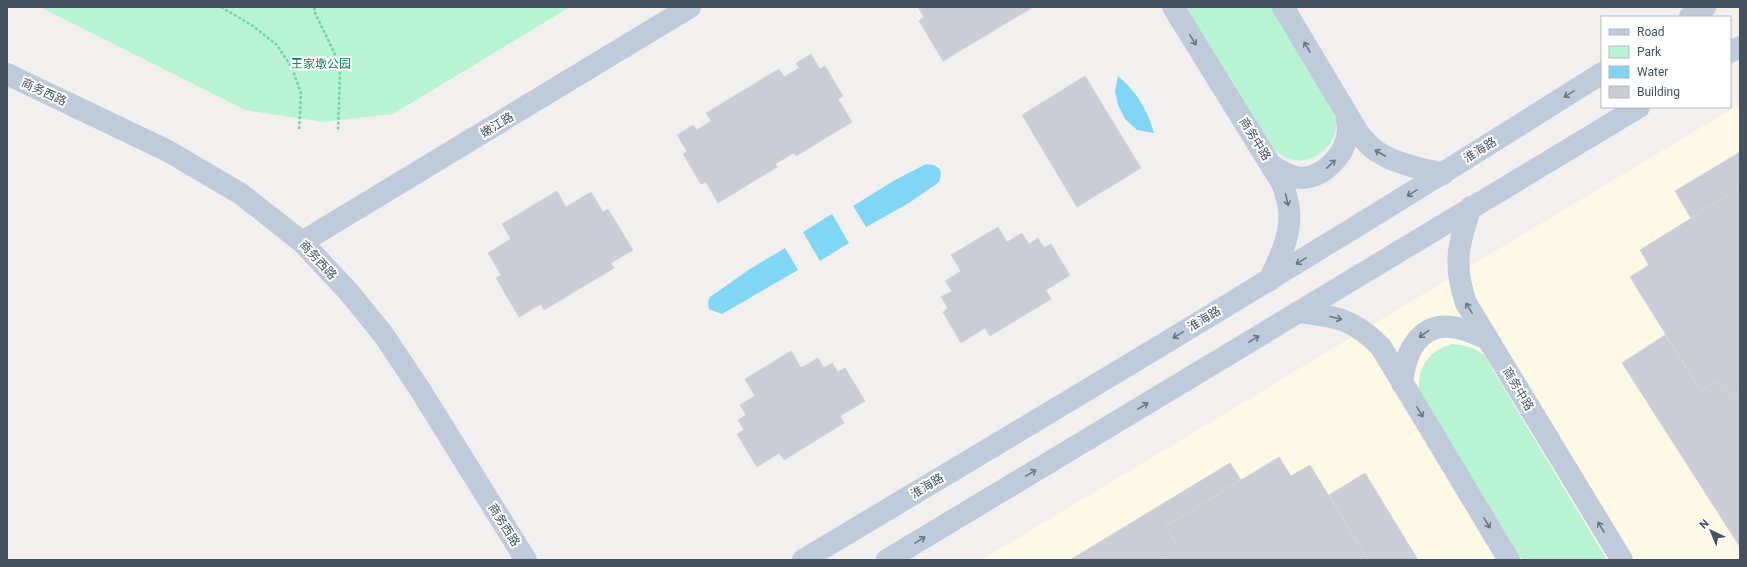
<svg xmlns="http://www.w3.org/2000/svg" width="1747" height="567" font-family="Roboto,'Noto Sans SC',sans-serif">
  <style>
    .commercial { fill: #fef8e6 }
    .green { fill: #b8f4d3 }
    .water { fill: #81d6f5 }
    .building { fill: #cacdd5; stroke: #d2d4db }
    .lines { fill: none; stroke-linecap: round; stroke-linejoin: round }
    .path { stroke: #6dd6a8; stroke-width: 2.5; stroke-dasharray: 3 2; stroke-linecap: butt }
    .secondary { stroke: #bfcbda; stroke-width: 22 }
    .oneway { stroke: #6a7683 }
    .labels { text-anchor: middle; dominant-baseline: central; stroke-width: 4; stroke-linejoin: round; paint-order: stroke }
    .park-label { font-size: 12px; fill: #0d8852; stroke: #fff }
    .street-label { font-size: 12px; fill: #45515e; stroke: #fff }
  </style>
  <rect width="100%" height="100%" fill="#f2efef"/>
  <path class="commercial" d="M1740 104V560H981Z"/>
  <path class="green" d="M40 7H570L393 114 323 122 245 110Z
    M1185 7H1271C1283 26 1294 45 1306 64 1317 82 1336 104 1336 126 1336 141 1322 156 1308 159 1291 164 1280 156 1269 144Z
    M1452 344C1465 345 1474 347 1484 355L1607 560H1522L1419 391C1417 368 1429 350 1452 344Z"/>
  <path class="water" d="M1118 76C1137 92 1147 109 1154 133L1137 130 1125 119 1118 105 1115 91Z
    M926 164 934 165 940 169 941 175 939 182 909 203 866 227 853 206 895 180Z
    M832 214 849 243 820 261 803 232Z
    M785 248 798 270 722 314 709 309 708 302 710 297 750 269Z"/>
  <path class="building" d="M918 7H1033L943 61 919 21 924 17Z
    M811 54 820 69 825 66 843 96 838 99 852 122 796 156 794 153 775 164 777 167 718 203 706 182 701 184 683 154 687 151 677 135 693 125 697 130 711 121 706 113 779 69 784 77 799 68 796 63Z
    M1085 76 1141 168 1077 207 1022 115Z
    M1740 152V188L1691 218 1675 191Z
    M1740 188V391L1729 398 1718 380 1701 391 1630 277 1649 265 1640 250Z
    M557 191 566 207 591 192 603 212 608 209 633 250 611 263 614 268 544 310 541 304 519 317 496 278 501 275 488 253 511 239 502 224Z
    M998 227 1007 242 1022 233 1029 244 1038 238 1044 248 1051 244 1070 275 1046 290 1051 299 990 336 985 328 961 343 943 312 948 308 941 297 952 291 945 281 961 271 951 255Z
    M1665 335 1701 391 1718 380 1729 398 1740 391V547L1622 363Z
    M791 351 801 368 818 358 824 368 832 363 838 372 845 368 865 401 840 416 844 423 784 460 779 453 757 467 737 434 744 430 738 420 746 415 740 405 755 396 745 379Z
    M1279 457 1291 476 1310 465 1368 560H1165L1161 553 1176 543 1166 526Z
    M1230 463 1241 480 1166 526 1176 543 1161 553 1165 560H1070Z
    M1365 473 1418 560H1368L1329 495Z"/>
  <g class="lines">
    <path class="path" d="M221 7 253 26 277 45 292 68 301 93 299 131
      M314 7 315 13 334 52 340 73 338 132"/>
    <path class="secondary" d="M1173 7 1283 185C1285 193 1288 201 1289 209 1292 235 1279 259 1269 281
      M1283 7 1359 134C1364 139 1369 146 1375 150 1394 164 1420 168 1443 174
      M1690 17 1705 7
      M1730 52 1740 47
      M7 74 168 151 241 194 302 242 347 290 383 334 419 388 526 560
      M1271 165C1280 171 1291 178 1302 178 1326 177 1348 151 1348 129 1348 124 1346 118 1346 113
      M1471 207C1458 244 1453 265 1466 303L1622 560
      M302 242 690 7
      M1298 312C1335 316 1354 319 1381 347L1509 560
      M1402 383C1405 354 1418 323 1452 327 1464 328 1476 334 1487 339
      M803 560C1071 400 1339 240 1602 73
      M887 560 1639 107"/>
  </g>
  <defs><path id="oneway-shaft" d="M-6 0H5M1.5-3L5.5 0L1.5 3" fill="none" stroke-width="1.6" stroke-linecap="round" stroke-linejoin="round"/></defs>
  <g class="oneway">
    <use href="#oneway-shaft" transform="translate(1193 40) rotate(58)"/>
    <use href="#oneway-shaft" transform="translate(1307 47) rotate(-121)"/>
    <use href="#oneway-shaft" transform="translate(1569 94) rotate(148)"/>
    <use href="#oneway-shaft" transform="translate(1380 153) rotate(-150)"/>
    <use href="#oneway-shaft" transform="translate(1331 164) rotate(-43)"/>
    <use href="#oneway-shaft" transform="translate(1412 193) rotate(148)"/>
    <use href="#oneway-shaft" transform="translate(1287 200) rotate(77)"/>
    <use href="#oneway-shaft" transform="translate(1301 261) rotate(148)"/>
    <use href="#oneway-shaft" transform="translate(1469 308) rotate(-120)"/>
    <use href="#oneway-shaft" transform="translate(1336 318) rotate(15)"/>
    <use href="#oneway-shaft" transform="translate(1424 334) rotate(144)"/>
    <use href="#oneway-shaft" transform="translate(1178 335) rotate(149)"/>
    <use href="#oneway-shaft" transform="translate(1254 339) rotate(-31)"/>
    <use href="#oneway-shaft" transform="translate(1143 406) rotate(-31)"/>
    <use href="#oneway-shaft" transform="translate(1420 412) rotate(59)"/>
    <use href="#oneway-shaft" transform="translate(1031 473) rotate(-31)"/>
    <use href="#oneway-shaft" transform="translate(1487 523) rotate(59)"/>
    <use href="#oneway-shaft" transform="translate(1601 527) rotate(-121)"/>
    <use href="#oneway-shaft" transform="translate(920 540) rotate(-31)"/>
  </g>
  <g class="labels">
    <g class="park-label">
      <text x="321" y="64">王家墩公园</text>
    </g>
    <g class="street-label">
      <text transform="translate(44 92) rotate(25)">商务西路</text>
      <text transform="translate(497 125) rotate(-31)">嫩江路</text>
      <text transform="translate(1255 139) rotate(58)">商务中路</text>
      <text transform="translate(1480 150) rotate(-32)">淮海路</text>
      <text transform="translate(318 260) rotate(47)">商务西路</text>
      <text transform="translate(1204 319) rotate(-31)">淮海路</text>
      <text transform="translate(1518 389) rotate(59)">商务中路</text>
      <text transform="translate(927 486) rotate(-31)">淮海路</text>
      <text transform="translate(504 525) rotate(58)">商务西路</text>
    </g>
  </g>
  <rect width="1747" height="567" fill="none" stroke="#45515e" stroke-width="16"/>
  <rect x="1601" y="16" width="130" height="92" fill="#ffffff" stroke="#b5b9bf"/>
  <rect x="1609" y="29" width="20" height="6" fill="#bfcbda" stroke="#b5b9bf"/>
  <text x="1637" y="36" font-size="12" fill="#45515e">Road</text>
  <rect x="1609" y="46" width="20" height="12" fill="#b8f4d3" stroke="#b5b9bf"/>
  <text x="1637" y="56" font-size="12" fill="#45515e">Park</text>
  <rect x="1609" y="66" width="20" height="12" fill="#81d6f5" stroke="#b5b9bf"/>
  <text x="1637" y="76" font-size="12" fill="#45515e">Water</text>
  <rect x="1609" y="86" width="20" height="12" fill="#cacdd5" stroke="#b5b9bf"/>
  <text x="1637" y="96" font-size="12" fill="#45515e">Building</text>
  <g transform="translate(1711 531) rotate(316)" stroke="#ffffff" stroke-width="3" paint-order="stroke">
  <path d="M0-3L7 15L0 10L-7 15Z" fill="#45515e"/>
  <text y="-6" font-size="11" font-weight="bold" text-anchor="middle" fill="#45515e">N</text>
  </g>
</svg>
